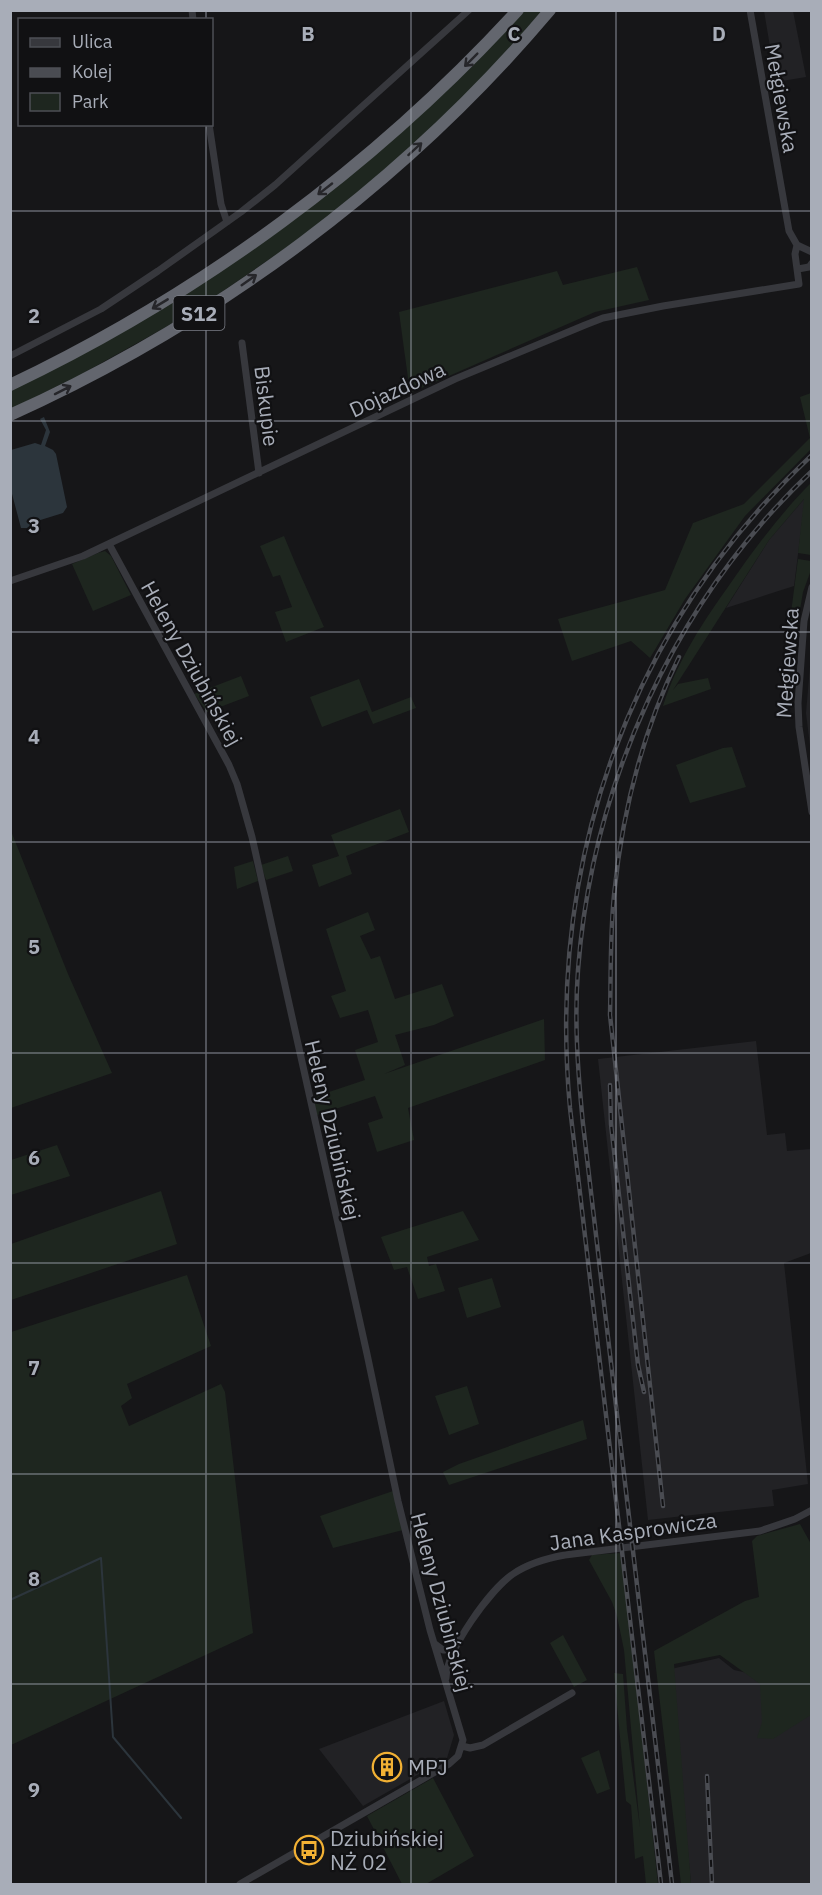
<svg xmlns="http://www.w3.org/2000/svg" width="822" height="1895" font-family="'IBM Plex Sans',sans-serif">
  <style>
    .built { fill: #222225 }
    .green { fill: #1e261f }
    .water { fill: #2c353c }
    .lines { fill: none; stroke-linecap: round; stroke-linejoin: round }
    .stream { stroke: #2c353c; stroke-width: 2 }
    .minor { stroke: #37383d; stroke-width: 7 }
    .motorway { stroke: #63666e; stroke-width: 12 }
    .rail-casing { stroke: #4a4c52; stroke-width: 4.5 }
    .rail { stroke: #111113; stroke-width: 2; stroke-dasharray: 7; stroke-linecap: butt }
    .oneway { stroke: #26262a }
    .grid { fill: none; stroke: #a8adb8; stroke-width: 1.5; stroke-opacity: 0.55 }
    .labels { text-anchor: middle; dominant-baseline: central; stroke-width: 4.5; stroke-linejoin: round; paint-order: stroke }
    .shield { fill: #111113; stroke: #7b7e86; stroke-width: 1.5 }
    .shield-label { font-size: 20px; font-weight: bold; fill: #a8adb8 }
    .street-label { font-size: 21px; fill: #a8adb8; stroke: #111113 }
    .poi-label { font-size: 21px; fill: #a8adb8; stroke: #111113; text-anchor: start }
    .grid-label { font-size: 20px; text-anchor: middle; font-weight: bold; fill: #a8adb8; stroke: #111113; stroke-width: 4.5; stroke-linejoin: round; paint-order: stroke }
  </style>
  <rect width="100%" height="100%" fill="#161618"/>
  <path class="built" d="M764 11H793L806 77 776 82Z
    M805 498 794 586 726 608 769 540Z
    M811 655 812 754H811L806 713Z
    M756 1041 767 1135 785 1133 787 1151 811 1149V1253L784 1263 808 1484 772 1490 774 1506 648 1520 598 1059Z
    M719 1658 734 1670 785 1681 811 1668V1884H691L671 1669Z
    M444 1701 454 1735 447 1758 363 1806 319 1749Z"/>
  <path class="green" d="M524 11H542L478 83 403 154 353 196 293 243 191 313 78 376 11 409 10 391 272 236C363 170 442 88 524 11Z
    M637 267 649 300 595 312 410 393 399 312 557 271 563 285Z
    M811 393V449L745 516 685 599 650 658 631 641 572 661 558 619 665 590 693 523 744 504 810 438 800 397Z
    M811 483V555L798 553 804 499 769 540 673 690 678 684 708 678 711 689 663 706C677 661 703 622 730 584 755 548 780 514 811 483Z
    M284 536 296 565 324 627 286 642 275 612 292 607 280 575 273 577 260 546Z
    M105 551 111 556 131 595 93 611 72 564 98 553Z
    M798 559 811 561V570L803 592 796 633 788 636Z
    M241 676 249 696 207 712 194 694Z
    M359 679 372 712 411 697 416 708 373 724 367 710 322 727 310 697Z
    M732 747 746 787 690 803 676 765 723 748Z
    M400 809 409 832 346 856 352 874 319 887 312 865 339 856 331 835Z
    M11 831 68 974 112 1073 11 1108Z
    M288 856 293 871 266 880 261 865Z
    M253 861 258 881 237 889 234 867Z
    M368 912 375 930 360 936 371 959 380 956 395 999 442 984 454 1016 434 1025 395 1035 405 1065 384 1074 544 1019 545 1060 408 1108 414 1140 377 1152 368 1123 383 1118 375 1096 317 1115 311 1098 365 1080 355 1050 378 1042 368 1010 340 1018 331 996 346 991 326 929Z
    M57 1145 70 1176 11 1195V1160Z
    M161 1191 177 1244 11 1300V1244Z
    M463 1211 479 1240 427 1257 429 1266 436 1264 445 1291 418 1299 407 1267 394 1270 381 1237Z
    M187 1275 211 1346 127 1384 132 1398 121 1406 129 1426 221 1384 225 1392 253 1633 11 1745V1332Z
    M492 1278 501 1307 467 1318 458 1288Z
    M467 1386 479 1424 449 1435 435 1396Z
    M583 1420 587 1439 449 1485 443 1472 459 1464Z
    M393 1491 403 1530 333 1548 320 1516Z
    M800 1524 811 1544V1715L773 1739 757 1738 762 1722 760 1684 720 1655 674 1664 691 1884H681L654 1651 745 1601 759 1597 752 1541 757 1536Z
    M620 1553 626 1592 658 1884H646L643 1856 635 1859 631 1805 626 1801 614 1673 623 1674 627 1729 640 1828 624 1650 617 1616 612 1602 589 1560 592 1555Z
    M563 1635 587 1680 574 1687 550 1643Z
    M599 1750 610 1789 597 1794 581 1758Z
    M433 1778 474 1856 426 1884H402L367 1816Z"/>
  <path class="water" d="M44 417 50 432 45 446 53 450 56 454 67 507 63 513 34 522 27 528H21L11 490V450L35 443 41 445 46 430 40 419Z"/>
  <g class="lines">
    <path class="stream" d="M10 1600 101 1558 113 1737 181 1818"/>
    <path class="minor" d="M192 10 193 20
      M750 10 789 231 797 245 812 252
      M209 124 221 204 227 222
      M798 269 809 267 812 263
      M242 343 259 473
      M10 356 101 309 158 271 241 212 275 185 469 10
      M109 544 229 765 237 784 252 837 367 1354 398 1501 430 1630 463 1740 458 1756 449 1764 240 1884
      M10 581 83 556 455 379 585 325 603 318 663 306 799 284 795 254 797 245
      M812 587 804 621 798 703 799 727 812 812
      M435 1644 443 1650H454
      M446 1678C447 1649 490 1590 513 1574 529 1563 548 1558 565 1555L760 1531 795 1519 812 1510
      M462 1746 470 1748 483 1745 572 1693"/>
    <path class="motorway" d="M10 385C201 294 375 166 518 10
      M10 415C216 322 404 183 550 10"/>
    <g class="rail-casing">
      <path id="rail" d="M610 1085 611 1124 638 1365 644 1392
        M663 1506 610 1015C611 975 610 935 614 895 622 814 643 730 679 657
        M707 1776 712 1884
        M661 1884 570 1108C547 860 629 627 812 455
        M672 1884 583 1124C578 1073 574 1022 578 970 592 783 675 600 812 471"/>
    </g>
    <use href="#rail" class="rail"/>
  </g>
  <defs><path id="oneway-shaft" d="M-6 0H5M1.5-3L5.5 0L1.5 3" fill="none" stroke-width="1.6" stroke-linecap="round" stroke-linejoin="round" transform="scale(1.5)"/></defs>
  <g class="oneway">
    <use href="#oneway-shaft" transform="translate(471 60) rotate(135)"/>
    <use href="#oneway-shaft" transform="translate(415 149) rotate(-42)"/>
    <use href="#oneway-shaft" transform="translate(325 189) rotate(142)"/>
    <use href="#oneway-shaft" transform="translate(249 280) rotate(-35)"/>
    <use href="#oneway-shaft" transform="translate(160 304) rotate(149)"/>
    <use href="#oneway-shaft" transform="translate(63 390) rotate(-27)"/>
  </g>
  <path class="grid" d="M206 10V20M411 10V1884M616 10V1884M206 124V1884M10 211H812M10 421H812M10 632H812M10 842H812M10 1053H812M10 1263H812M10 1474H812M10 1684H812"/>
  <defs>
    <g id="building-ring" transform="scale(1.5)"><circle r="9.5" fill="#111113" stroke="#f2b134" stroke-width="1.5"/><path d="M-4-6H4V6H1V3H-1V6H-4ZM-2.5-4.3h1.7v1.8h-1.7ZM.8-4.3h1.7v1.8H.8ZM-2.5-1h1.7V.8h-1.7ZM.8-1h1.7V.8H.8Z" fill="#f2b134"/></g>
    <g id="bus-ring" transform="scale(1.5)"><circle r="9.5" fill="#111113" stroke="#f2b134" stroke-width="1.5"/><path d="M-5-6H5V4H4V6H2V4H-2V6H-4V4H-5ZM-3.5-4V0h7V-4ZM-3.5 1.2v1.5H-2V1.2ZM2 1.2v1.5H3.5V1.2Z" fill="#f2b134"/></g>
  </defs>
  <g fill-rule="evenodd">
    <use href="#building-ring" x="387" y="1767"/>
    <use href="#bus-ring" x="309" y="1850"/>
  </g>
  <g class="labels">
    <rect class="shield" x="173.5" y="296" width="51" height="34" rx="4.5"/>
    <g class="shield-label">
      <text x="199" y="313">S12</text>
    </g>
    <g class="street-label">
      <text transform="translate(782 98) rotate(80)">Mełgiewska</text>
      <text transform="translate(397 389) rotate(-25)">Dojazdowa</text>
      <text transform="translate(267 406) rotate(83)">Biskupie</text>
      <text transform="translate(192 663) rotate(61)">Heleny Dziubińskiej</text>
      <text transform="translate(787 663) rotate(-86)">Mełgiewska</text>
      <text transform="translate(333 1130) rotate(77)">Heleny Dziubińskiej</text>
      <text transform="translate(633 1531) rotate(-8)">Jana Kasprowicza</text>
      <text transform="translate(442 1602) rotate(75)">Heleny Dziubińskiej</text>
    </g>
    <g class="poi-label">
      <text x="408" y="1767">MPJ</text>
      <text x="330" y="1838">Dziubińskiej<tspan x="330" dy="24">NŻ 02</tspan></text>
    </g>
  </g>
  <g class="grid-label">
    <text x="308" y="41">B</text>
    <text x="514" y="41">C</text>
    <text x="719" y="41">D</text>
    <text x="34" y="323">2</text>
    <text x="34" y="533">3</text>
    <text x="34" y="744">4</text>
    <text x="34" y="954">5</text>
    <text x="34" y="1165">6</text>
    <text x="34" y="1375">7</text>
    <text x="34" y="1586">8</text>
    <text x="34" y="1797">9</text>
  </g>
  <rect width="822" height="1895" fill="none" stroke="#a8adb8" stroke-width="24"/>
  <rect x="18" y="18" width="195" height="108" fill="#111113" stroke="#4d4f55" stroke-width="1.5"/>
  <rect x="30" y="38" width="30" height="9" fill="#37383d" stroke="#4d4f55" stroke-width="1.5"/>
  <text x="72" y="48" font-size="18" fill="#a8adb8">Ulica</text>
  <rect x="30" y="68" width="30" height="9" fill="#4a4c52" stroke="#4d4f55" stroke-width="1.5"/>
  <text x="72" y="78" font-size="18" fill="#a8adb8">Kolej</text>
  <rect x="30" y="93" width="30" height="18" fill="#1e261f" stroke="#4d4f55" stroke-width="1.5"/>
  <text x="72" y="108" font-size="18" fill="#a8adb8">Park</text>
</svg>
